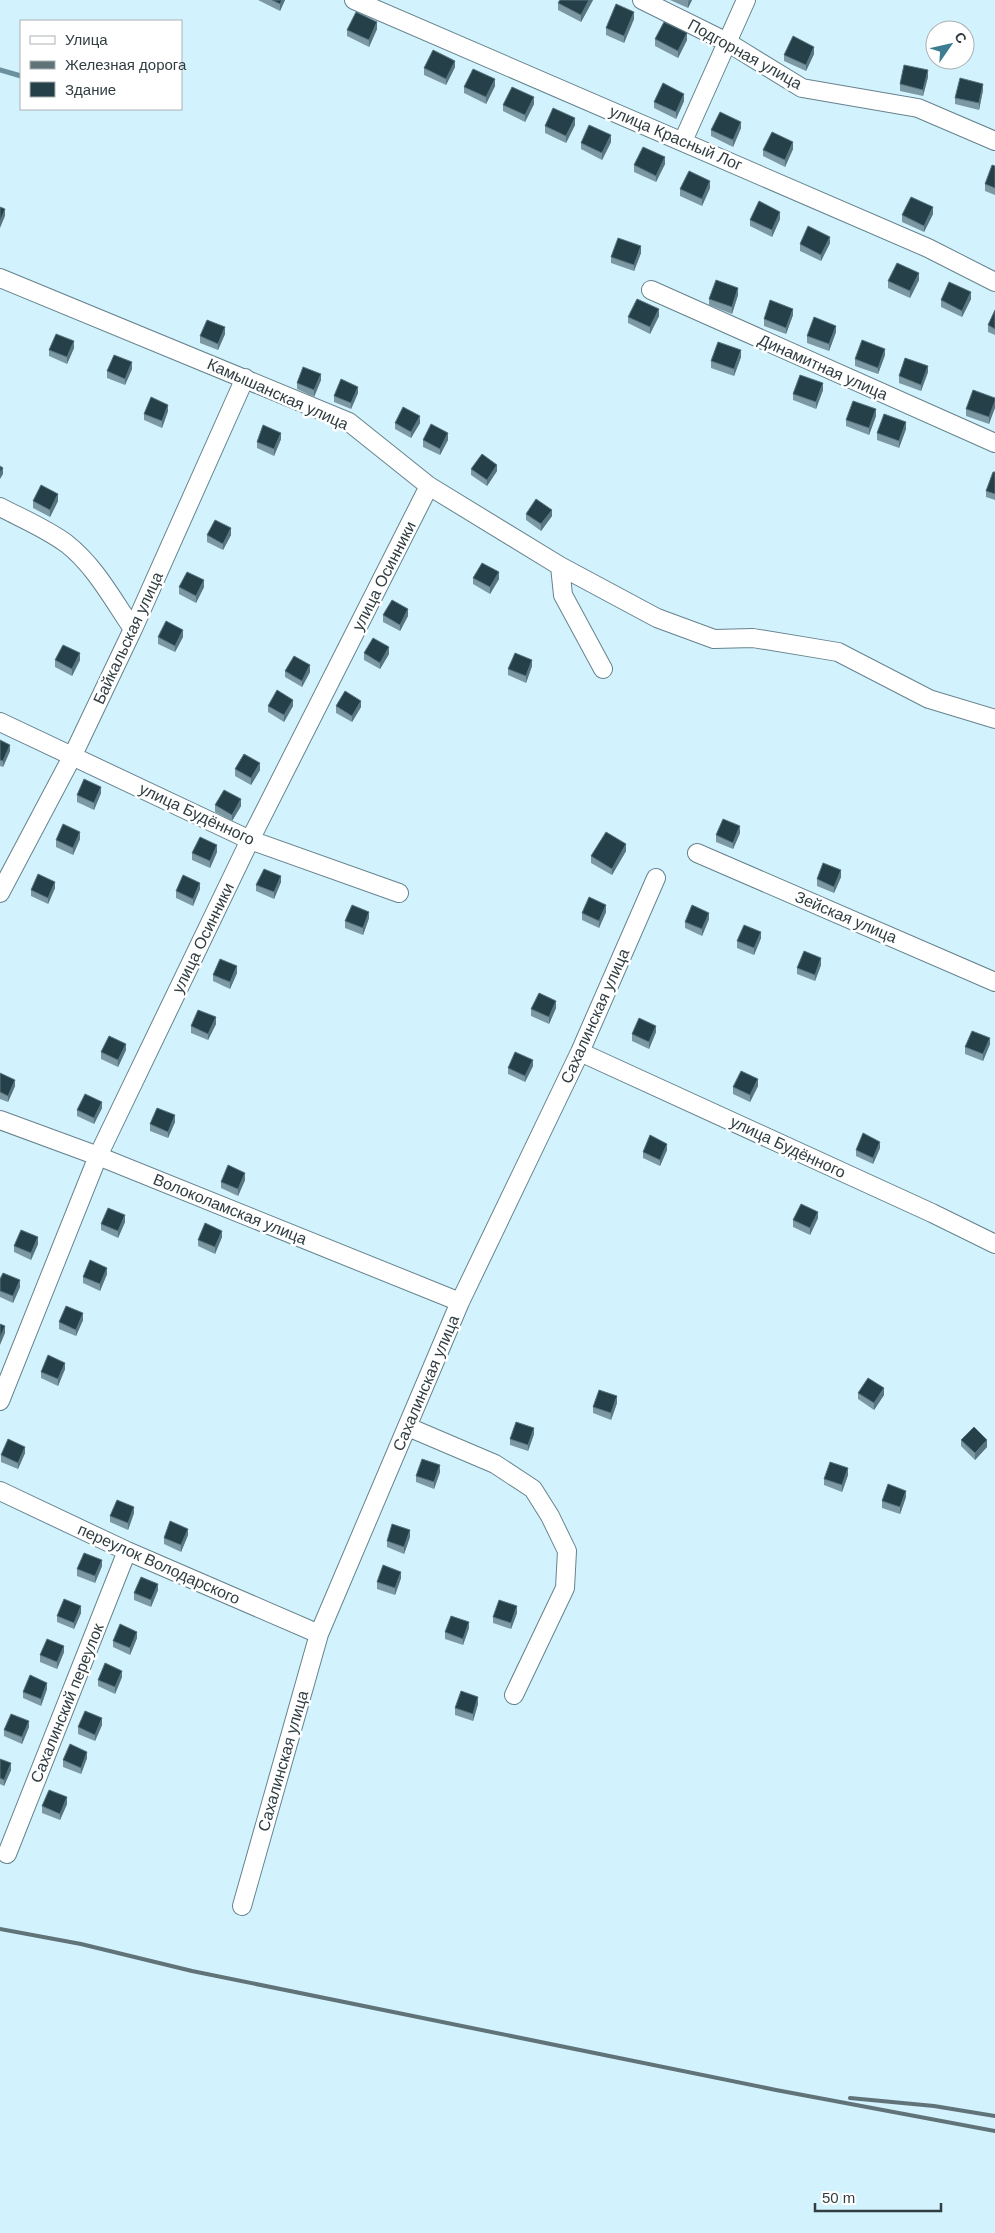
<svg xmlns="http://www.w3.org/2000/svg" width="995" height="2233" font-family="Helvetica,sans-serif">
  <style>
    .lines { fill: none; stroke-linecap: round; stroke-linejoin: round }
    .stream { stroke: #6b919e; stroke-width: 5 }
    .minor-casing { stroke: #66838d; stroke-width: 20 }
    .minor { stroke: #fff; stroke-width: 18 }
    .rail { stroke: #607379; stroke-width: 4 }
    .wall { fill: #7c99a3 }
    .shaded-wall { fill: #59757f }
    .building { fill: #254049; stroke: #59757f }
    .labels { text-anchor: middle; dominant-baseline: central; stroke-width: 5; stroke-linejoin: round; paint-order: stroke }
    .street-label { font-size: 16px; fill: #303d41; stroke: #fff }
  </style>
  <rect width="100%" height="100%" fill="#d2f2fd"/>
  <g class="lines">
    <path class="stream" d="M0 70 21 76"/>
    <g class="minor-casing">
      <path id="minor" d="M354 0 928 248 995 282
        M642 0 727 42 802 88 918 108 995 141
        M683 141 746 0
        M0 278 349 422 429 486 560 566 657 618 714 639 753 638 838 652 929 699 995 719
        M651 290 995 443
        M0 507C23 519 47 529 67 544 95 566 113 600 133 629
        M560 566 563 595 603 669
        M0 722 250 840 399 893
        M697 853 995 982
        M0 893 73 755 133 629 245 378
        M580 1052 932 1213 995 1244
        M0 1120 98 1156 460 1302
        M0 1401 98 1156 250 840 429 486
        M408 1427 495 1464 533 1489 550 1516 567 1551 565 1588 514 1695
        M0 1491 127 1551 319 1634
        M7 1854 127 1551
        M242 1906 319 1634 460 1302 580 1052 656 878"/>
    </g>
    <use href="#minor" class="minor"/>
    <path class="rail" d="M0 1929 81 1944 192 1971 776 2090 995 2131
      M850 2098 934 2106 995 2116"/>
  </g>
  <path class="wall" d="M258 0H285L280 11Z
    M593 0 581 22 558 10V3Z
    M670 0H692L688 8Z
    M634 19 624 43 606 35V28Z
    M377 29 369 47 347 36V30Z
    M655 39 687 40 678 58 655 46Z
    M814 54 806 71 784 61V55Z
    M455 67 446 85 424 75V68Z
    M928 77 923 96 900 91V84Z
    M495 86 486 104 464 93V87Z
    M983 90 979 110 955 104V98Z
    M684 101 676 119 654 108V102Z
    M534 104 525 122 503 111V105Z
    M575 125 566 143 545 133V126Z
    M741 128 733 147 711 136V130Z
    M611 142 602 160 581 149V143Z
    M793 149 785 167 763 156V150Z
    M665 164 656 182 634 172V165Z
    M995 166V195L985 191V184Z
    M710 188 702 206 680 196V189Z
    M933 214 924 232 902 222V215Z
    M780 219 772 237 750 226V220Z
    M830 243 821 261 800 251V244Z
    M641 253 634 271 611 263V257Z
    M919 280 910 298 888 288V281Z
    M738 295 732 314 709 305V299Z
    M971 299 962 317 941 307V300Z
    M995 310V335L988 332V325Z
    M793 315 786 334 764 326V319Z
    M659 316 650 334 628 323V317Z
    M836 332 829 351 807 343V336Z
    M225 334 218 350 200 343V336Z
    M74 348 67 364 49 356V350Z
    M885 355 878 374 855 366V359Z
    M741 357 734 376 711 368V361Z
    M132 369 125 385 107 378V371Z
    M928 372 921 391 899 383V376Z
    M321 380 314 397 297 389V383Z
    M823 390 816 409 793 400V394Z
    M358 393 351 409 334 402V396Z
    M995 398 989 424 966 416V409Z
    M168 411 162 428 144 420V414Z
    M876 416 869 435 846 426V420Z
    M395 423H420L411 438 395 429Z
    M906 429 899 448 877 440V433Z
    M281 439 274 456 257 448V442Z
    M423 440H448L440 455 423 447Z
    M471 469 497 471 487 486 471 475Z
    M995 472V500L986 497V491Z
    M33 501H58L50 517 33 508Z
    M526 514 552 516 541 531 526 520Z
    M207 535H231L223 550 207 542Z
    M473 578 499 579 490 594 473 584Z
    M179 587H204L196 603 179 594Z
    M383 615 408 616 400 631 383 622Z
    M158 637H183L175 652 158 644Z
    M364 653 389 654 380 669 364 660Z
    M55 660H80L72 676 55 667Z
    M532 666 526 683 508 675V669Z
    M285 671 310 672 302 687 285 677Z
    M268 706H293L284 722 268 712Z
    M336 706 361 707 352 722 336 713Z
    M0 740 10 751 3 767 0 766Z
    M235 769 260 770 251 785 235 776Z
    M101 793 94 810 77 802V795Z
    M215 805 241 806 232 821 215 812Z
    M740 833 733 849 716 842V835Z
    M80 839 73 855 56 847V840Z
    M626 851 612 875 591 863V856Z
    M217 852 210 868 192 860V853Z
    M841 877 834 893 817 886V879Z
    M281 882 274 899 256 891V885Z
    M55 888 48 904 31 896V890Z
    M200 889 193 906 176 898V891Z
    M606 912 599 928 582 920V913Z
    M369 918 363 935 345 928V921Z
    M709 919 702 936 685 928V922Z
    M761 938 754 955 737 948V941Z
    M821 965 815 981 797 974V968Z
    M237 973 230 989 213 981V975Z
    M556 1008 549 1024 531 1016V1009Z
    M216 1024 208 1040 191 1033V1026Z
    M656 1032 649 1049 632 1041V1034Z
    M990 1044 983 1061 965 1054V1047Z
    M126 1050 118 1067 101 1059V1052Z
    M533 1066 525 1082 508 1074V1068Z
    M0 1073 15 1086 8 1102 0 1099Z
    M758 1086 750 1102 733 1094V1087Z
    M102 1108 94 1124 77 1116V1110Z
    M175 1122 168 1138 150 1131V1124Z
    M880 1148 873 1164 856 1156V1150Z
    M667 1150 660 1166 643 1158V1152Z
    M245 1180 238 1196 221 1188V1182Z
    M818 1218 810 1235 793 1227V1220Z
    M125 1222 118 1238 101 1230V1224Z
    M222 1237 215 1254 198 1246V1240Z
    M38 1244 31 1260 14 1252V1246Z
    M107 1274 100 1291 83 1283V1277Z
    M0 1279 20 1287 13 1303 0 1297Z
    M83 1320 76 1336 59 1329V1322Z
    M65 1369 58 1386 41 1378V1372Z
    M858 1393 884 1395 874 1410 858 1399Z
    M617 1403 611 1420 593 1413V1407Z
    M534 1434 528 1451 510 1445V1439Z
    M961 1440 987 1447 975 1460 961 1446Z
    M25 1453 18 1469 1 1462V1455Z
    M440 1472 434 1489 416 1482V1476Z
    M848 1475 842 1492 824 1485V1479Z
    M906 1497 900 1514 882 1508V1501Z
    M134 1513 128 1530 110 1522V1516Z
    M188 1535 181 1552 164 1544V1538Z
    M410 1537 404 1554 387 1547V1541Z
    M102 1566 95 1583 77 1576V1569Z
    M401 1578 395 1595 377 1589V1582Z
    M158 1590 151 1607 134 1600V1593Z
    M81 1613 74 1629 57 1622V1616Z
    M517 1613 511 1629 493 1623V1617Z
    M469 1628 463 1645 445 1639V1632Z
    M137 1638 130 1655 113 1647V1641Z
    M64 1652 57 1669 40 1662V1655Z
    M122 1677 115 1694 98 1686V1680Z
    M47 1689 41 1706 23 1698V1692Z
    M478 1704 473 1721 455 1715V1708Z
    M102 1725 95 1741 78 1734V1727Z
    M29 1727 22 1744 4 1736V1730Z
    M87 1758 81 1774 63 1767V1760Z
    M0 1759 11 1770 4 1786 0 1784Z
    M67 1804 60 1820 42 1813V1806Z"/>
  <path class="shaded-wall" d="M282 0H285L280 11V4Z
    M589 0H593L581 22V15Z
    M689 0H692L688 8V2Z
    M634 12V19L624 43V36Z
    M377 22V29L369 47V40Z
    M687 33V40L678 58V51Z
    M814 47V54L806 71V65Z
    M455 61V67L446 85V79Z
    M928 70V77L923 96V90Z
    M495 79V86L486 104V97Z
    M983 84V90L979 110V103Z
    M684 94V101L676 119V112Z
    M534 97V104L525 122V115Z
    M575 118V125L566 143V136Z
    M741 122V128L733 147V140Z
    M611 135V142L602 160V153Z
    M793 142V149L785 167V160Z
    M665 157V164L656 182V176Z
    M710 181V188L702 206V199Z
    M933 207V214L924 232V226Z
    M5 209V216L0 228V222Z
    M780 212V219L772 237V230Z
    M830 237V243L821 261V255Z
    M641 246V253L634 271V265Z
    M919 273V280L910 298V291Z
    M738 288V295L732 314V307Z
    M971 292V299L962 317V311Z
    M659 309V316L650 334V327Z
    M793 309V315L786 334V328Z
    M836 326V332L829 351V344Z
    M225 327V334L218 350V344Z
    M74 341V348L67 364V357Z
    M885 349V355L878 374V368Z
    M741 350V357L734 376V369Z
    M132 362V369L125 385V379Z
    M928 366V372L921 391V385Z
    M321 374V380L314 397V390Z
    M823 383V390L816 409V402Z
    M358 387V393L351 409V403Z
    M995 401V408L989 424V417Z
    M168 405V411L162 428V421Z
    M876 409V416L869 435V428Z
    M420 416V423L411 438V432Z
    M906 422V429L899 448V441Z
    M281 433V439L274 456V449Z
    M448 433V440L440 455V449Z
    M497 465V471L487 486V480Z
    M3 468V474L0 479V473Z
    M58 494V501L50 517V510Z
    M552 510V516L541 531V524Z
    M231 528V535L223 550V544Z
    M499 572V579L490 594V587Z
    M204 580V587L196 603V596Z
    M408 609V616L400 631V625Z
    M183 630V637L175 652V646Z
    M389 647V654L380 669V663Z
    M80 653V660L72 676V669Z
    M532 660V666L526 683V676Z
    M310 665V672L302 687V681Z
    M293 700V706L284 722V715Z
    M361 701V707L352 722V716Z
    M10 745V751L3 767V761Z
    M260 763V770L251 785V778Z
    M101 787V793L94 810V803Z
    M241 799V806L232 821V815Z
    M740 826V833L733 849V843Z
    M80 832V839L73 855V848Z
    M626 844V851L612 875V869Z
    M217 845V852L210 868V861Z
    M841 870V877L834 893V887Z
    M281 876V882L274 899V892Z
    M55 882V888L48 904V898Z
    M200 883V889L193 906V899Z
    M606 905V912L599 928V921Z
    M369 912V918L363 935V928Z
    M709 913V919L702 936V929Z
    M761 932V938L754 955V948Z
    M821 958V965L815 981V975Z
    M237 966V973L230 989V982Z
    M556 1001V1008L549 1024V1017Z
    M216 1017V1024L208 1040V1034Z
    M656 1026V1032L649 1049V1042Z
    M990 1038V1044L983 1061V1054Z
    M126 1044V1050L118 1067V1060Z
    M533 1060V1066L525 1082V1076Z
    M758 1079V1086L750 1102V1095Z
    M15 1080V1086L8 1102V1096Z
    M102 1102V1108L94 1124V1118Z
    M175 1115V1122L168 1138V1132Z
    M880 1142V1148L873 1164V1158Z
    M667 1144V1150L660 1166V1160Z
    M245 1173V1180L238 1196V1189Z
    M818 1212V1218L810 1235V1228Z
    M125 1215V1222L118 1238V1231Z
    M222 1231V1237L215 1254V1247Z
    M38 1237V1244L31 1260V1253Z
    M107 1268V1274L100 1291V1284Z
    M20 1280V1287L13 1303V1296Z
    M83 1313V1320L76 1336V1330Z
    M5 1326V1333L0 1345V1338Z
    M65 1363V1369L58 1386V1379Z
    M884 1388V1395L874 1410V1403Z
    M617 1396V1403L611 1420V1413Z
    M534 1428V1434L528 1451V1445Z
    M987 1440V1447L975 1460V1453Z
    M25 1447V1453L18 1469V1463Z
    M440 1465V1472L434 1489V1482Z
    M848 1468V1475L842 1492V1485Z
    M906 1491V1497L900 1514V1507Z
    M134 1507V1513L128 1530V1523Z
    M188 1529V1535L181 1552V1545Z
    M410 1530V1537L404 1554V1547Z
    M102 1560V1566L95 1583V1576Z
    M401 1572V1578L395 1595V1588Z
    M158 1584V1590L151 1607V1600Z
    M81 1606V1613L74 1629V1623Z
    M517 1606V1613L511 1629V1623Z
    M469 1622V1628L463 1645V1639Z
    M137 1632V1638L130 1655V1648Z
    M64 1646V1652L57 1669V1662Z
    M122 1671V1677L115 1694V1687Z
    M47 1683V1689L41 1706V1699Z
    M478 1697V1704L473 1721V1714Z
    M102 1718V1725L95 1741V1735Z
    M29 1721V1727L22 1744V1737Z
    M87 1752V1758L81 1774V1768Z
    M11 1763V1770L4 1786V1780Z
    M67 1797V1804L60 1820V1814Z"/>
  <path class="building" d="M272 0H282L280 4Z
    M560 0H589L581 15 558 3Z
    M616 4 634 12 624 36 606 28Z
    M356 12 377 22 369 40 347 30Z
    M664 22 687 33 678 51 655 39Z
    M793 36 814 47 806 65 784 55Z
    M433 50 455 61 446 79 424 68Z
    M904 65 928 70 923 90 900 84Z
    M473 69 495 79 486 97 464 87Z
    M960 78 983 84 979 103 955 98Z
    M663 83 684 94 676 112 654 102Z
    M512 87 534 97 525 115 503 105Z
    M553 108 575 118 566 136 545 126Z
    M720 112 741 122 733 140 711 130Z
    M589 125 611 135 602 153 581 143Z
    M772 132 793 142 785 160 763 150Z
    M643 147 665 157 656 176 634 165Z
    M992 165 995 166V188L985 184Z
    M689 171 710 181 702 199 680 189Z
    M911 197 933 207 924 226 902 215Z
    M759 201 780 212 772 230 750 220Z
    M0 207 5 209 0 222Z
    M808 226 830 237 821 255 800 244Z
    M618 238 641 246 634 265 611 257Z
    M897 263 919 273 910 291 888 281Z
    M716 280 738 288 732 307 709 299Z
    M949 282 971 292 962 311 941 300Z
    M637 299 659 309 650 327 628 317Z
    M770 300 793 309 786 328 764 319Z
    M995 310V329L988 325Z
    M814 317 836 326 829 344 807 336Z
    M207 320 225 327 218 344 200 336Z
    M56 334 74 341 67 357 49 350Z
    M862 340 885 349 878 368 855 359Z
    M718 342 741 350 734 369 711 361Z
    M114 355 132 362 125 379 107 371Z
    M905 358 928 366 921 385 899 376Z
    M303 367 321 374 314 390 297 383Z
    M800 375 823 383 816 402 793 394Z
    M341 379 358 387 351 403 334 396Z
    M973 390 995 398V401L989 417 966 409Z
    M151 397 168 405 162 421 144 414Z
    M853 401 876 409 869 428 846 420Z
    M403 407 420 416 411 432 395 423Z
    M884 414 906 422 899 441 877 433Z
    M431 424 448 433 440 449 423 440Z
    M263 425 281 433 274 449 257 442Z
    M482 454 497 465 487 480 471 469Z
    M0 466 3 468 0 473Z
    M993 472H995V494L986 491Z
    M41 485 58 494 50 510 33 501Z
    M536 499 552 510 541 524 526 514Z
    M215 520 231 528 223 544 207 535Z
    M482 563 499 572 490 587 473 578Z
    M187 572 204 580 196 596 179 587Z
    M392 600 408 609 400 625 383 615Z
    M166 621 183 630 175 646 158 637Z
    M373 638 389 647 380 663 364 653Z
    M63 645 80 653 72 669 55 660Z
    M515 653 532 660 526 676 508 669Z
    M294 656 310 665 302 681 285 671Z
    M277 690 293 700 284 715 268 706Z
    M345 691 361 701 352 716 336 706Z
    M0 740 10 745 3 761 0 760Z
    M244 754 260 763 251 778 235 769Z
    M84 779 101 787 94 803 77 795Z
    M224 790 241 799 232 815 215 805Z
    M723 819 740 826 733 843 716 835Z
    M63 824 80 832 73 848 56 840Z
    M606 832 626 844 612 869 591 856Z
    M200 837 217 845 210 861 192 853Z
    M823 863 841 870 834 887 817 879Z
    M264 869 281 876 274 892 256 885Z
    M38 874 55 882 48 898 31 890Z
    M183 875 200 883 193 899 176 891Z
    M589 897 606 905 599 921 582 913Z
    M352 905 369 912 363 928 345 921Z
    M692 905 709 913 702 929 685 922Z
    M744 925 761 932 754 948 737 941Z
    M804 951 821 958 815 975 797 968Z
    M220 959 237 966 230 982 213 975Z
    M539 993 556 1001 549 1017 531 1009Z
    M198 1010 216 1017 208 1034 191 1026Z
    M639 1018 656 1026 649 1042 632 1034Z
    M972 1031 990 1038 983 1054 965 1047Z
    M109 1036 126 1044 118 1060 101 1052Z
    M515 1052 533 1060 525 1076 508 1068Z
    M741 1071 758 1079 750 1095 733 1087Z
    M0 1073 15 1080 8 1096 0 1092Z
    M85 1094 102 1102 94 1118 77 1110Z
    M157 1108 175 1115 168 1132 150 1124Z
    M863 1133 880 1142 873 1158 856 1150Z
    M650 1135 667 1144 660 1160 643 1152Z
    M228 1165 245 1173 238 1189 221 1182Z
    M801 1204 818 1212 810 1228 793 1220Z
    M108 1208 125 1215 118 1231 101 1224Z
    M205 1223 222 1231 215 1247 198 1240Z
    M21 1230 38 1237 31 1253 14 1246Z
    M90 1260 107 1268 100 1284 83 1277Z
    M3 1273 20 1280 13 1296 0 1291V1279Z
    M66 1306 83 1313 76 1330 59 1322Z
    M0 1324 5 1326 0 1338Z
    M48 1355 65 1363 58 1379 41 1372Z
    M868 1378 884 1388 874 1403 858 1393Z
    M599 1390 617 1396 611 1413 593 1407Z
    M516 1422 534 1428 528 1445 510 1439Z
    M974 1427 987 1440 975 1453 961 1440Z
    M8 1439 25 1447 18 1463 1 1455Z
    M422 1459 440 1465 434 1482 416 1476Z
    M830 1462 848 1468 842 1485 824 1479Z
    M888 1484 906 1491 900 1507 882 1501Z
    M117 1500 134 1507 128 1523 110 1516Z
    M170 1521 188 1529 181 1545 164 1538Z
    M392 1524 410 1530 404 1547 387 1541Z
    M84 1553 102 1560 95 1576 77 1569Z
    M383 1565 401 1572 395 1588 377 1582Z
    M141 1577 158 1584 151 1600 134 1593Z
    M64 1599 81 1606 74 1623 57 1616Z
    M499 1600 517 1606 511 1623 493 1617Z
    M451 1616 469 1622 463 1639 445 1632Z
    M120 1624 137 1632 130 1648 113 1641Z
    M47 1639 64 1646 57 1662 40 1655Z
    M105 1663 122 1671 115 1687 98 1680Z
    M30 1675 47 1683 41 1699 23 1692Z
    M461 1691 478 1697 473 1714 455 1708Z
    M85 1711 102 1718 95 1735 78 1727Z
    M11 1714 29 1721 22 1737 4 1730Z
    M70 1744 87 1752 81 1768 63 1760Z
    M0 1759 11 1763 4 1780 0 1778Z
    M49 1790 67 1797 60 1814 42 1806Z"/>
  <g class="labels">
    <g class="street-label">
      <text transform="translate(745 54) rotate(29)">Подгорная улица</text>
      <text transform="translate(676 138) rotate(23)">улица Красный Лог</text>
      <text transform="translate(823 367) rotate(24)">Динамитная улица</text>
      <text transform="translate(278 394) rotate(24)">Камышанская улица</text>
      <text transform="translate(384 576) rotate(-63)">улица Осинники</text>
      <text transform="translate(128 638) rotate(-65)">Байкальская улица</text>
      <text transform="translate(197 814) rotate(25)">улица Будённого</text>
      <text transform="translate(846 917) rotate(23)">Зейская улица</text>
      <text transform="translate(203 938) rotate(-64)">улица Осинники</text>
      <text transform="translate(595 1016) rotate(-66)">Сахалинская улица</text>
      <text transform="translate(788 1147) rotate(25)">улица Будённого</text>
      <text transform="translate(230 1209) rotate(22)">Волоколамская улица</text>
      <text transform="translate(426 1383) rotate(-67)">Сахалинская улица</text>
      <text transform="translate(159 1564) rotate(24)">переулок Володарского</text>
      <text transform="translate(67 1703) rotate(-68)">Сахалинский переулок</text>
      <text transform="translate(283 1761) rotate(-74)">Сахалинская улица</text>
    </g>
  </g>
  <rect x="20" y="20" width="162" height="90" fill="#ffffff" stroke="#acb1b3"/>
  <rect x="30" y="36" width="25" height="8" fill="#ffffff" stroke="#acb1b3"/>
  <text x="65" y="45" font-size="15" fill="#303d41">Улица</text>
  <rect x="30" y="61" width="25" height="8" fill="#607379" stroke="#acb1b3"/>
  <text x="65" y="70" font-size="15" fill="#303d41">Железная дорога</text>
  <rect x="30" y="82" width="25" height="15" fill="#254049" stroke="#acb1b3"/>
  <text x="65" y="95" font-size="15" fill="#303d41">Здание</text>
  <g transform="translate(950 45) rotate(56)"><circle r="24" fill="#ffffff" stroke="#acb1b3"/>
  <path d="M0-4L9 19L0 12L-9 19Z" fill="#3d7d91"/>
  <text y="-8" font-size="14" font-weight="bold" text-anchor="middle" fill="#303d41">С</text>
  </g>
  <path d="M815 2203v8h126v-8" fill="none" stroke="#303d41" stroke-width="2.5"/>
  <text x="822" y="2203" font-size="15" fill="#303d41" stroke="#ffffff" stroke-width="4" paint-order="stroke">50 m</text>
</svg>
